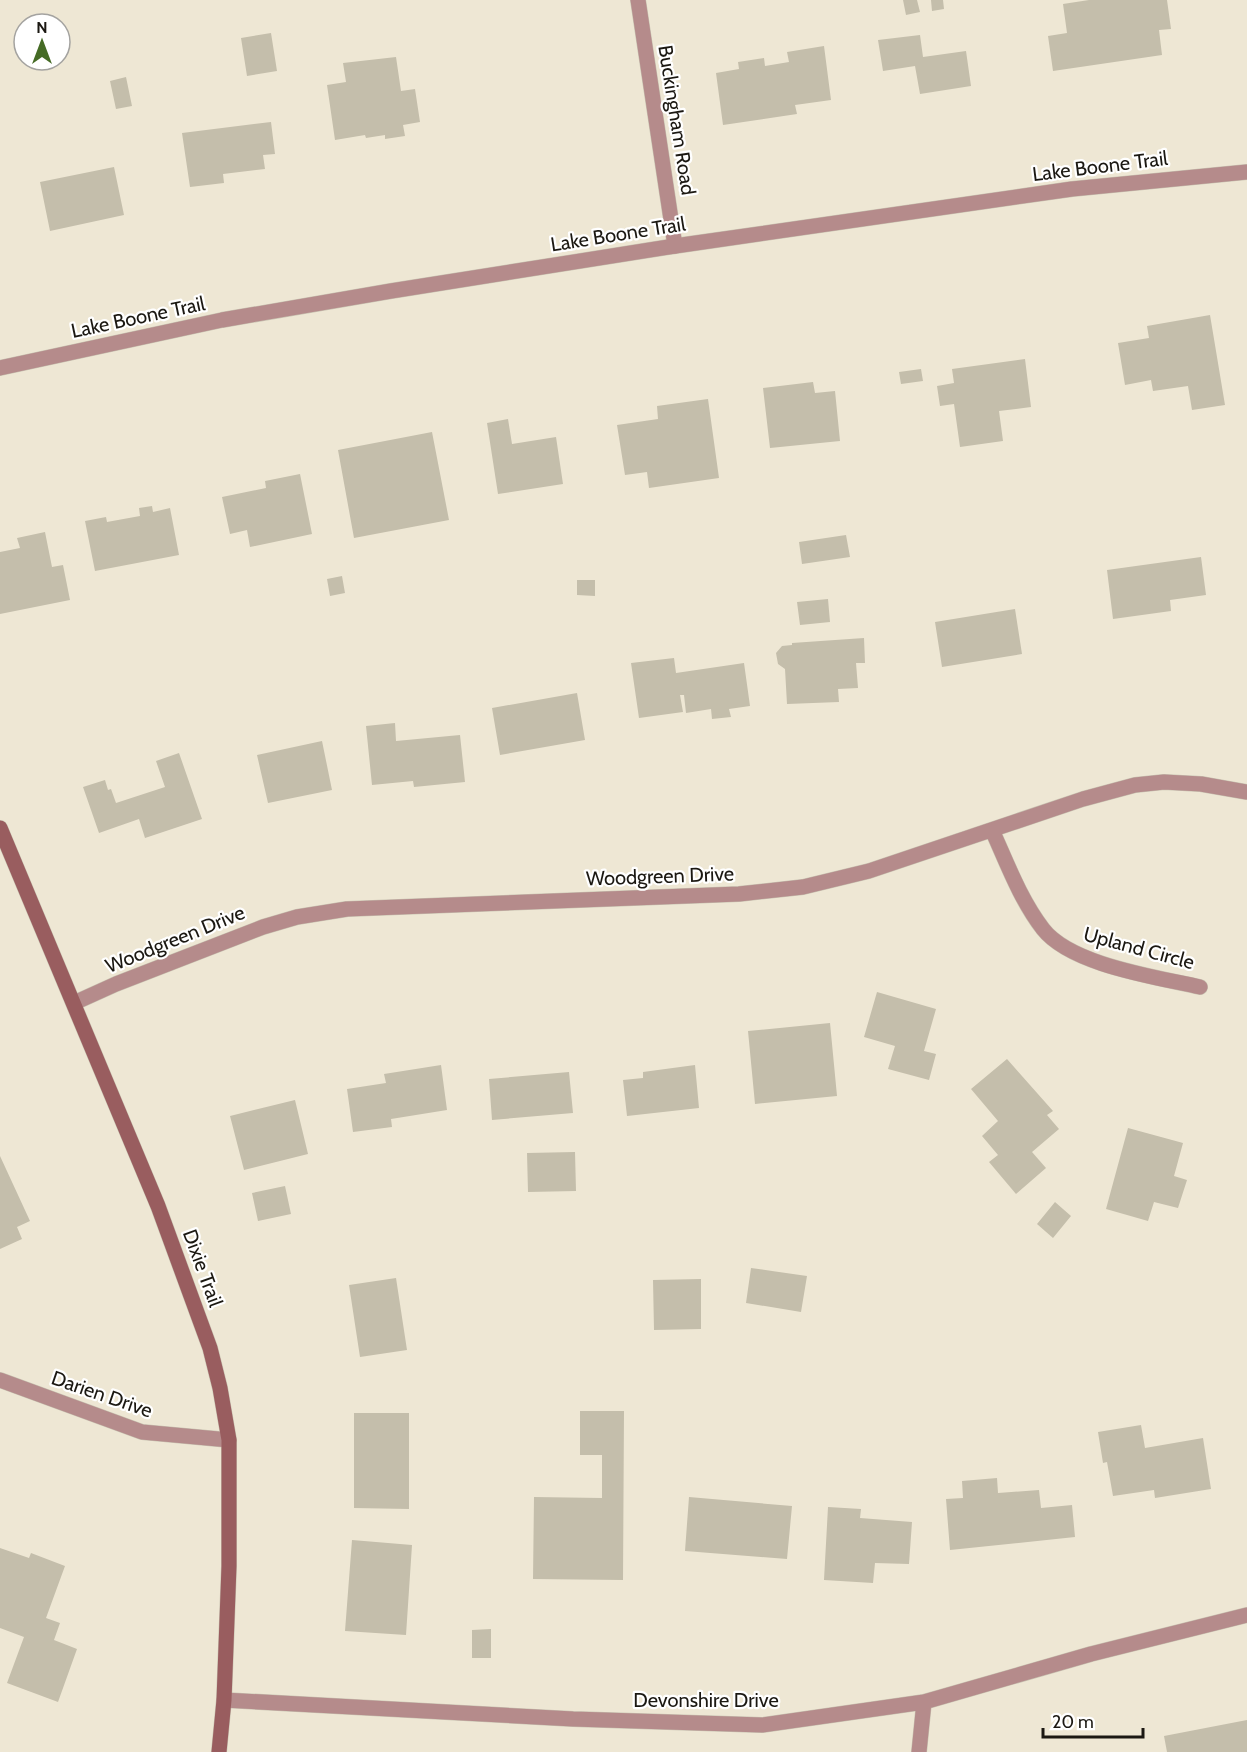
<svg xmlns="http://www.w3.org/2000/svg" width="1247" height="1752" font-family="Cabin,sans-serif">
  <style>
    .building { fill: #c4beab }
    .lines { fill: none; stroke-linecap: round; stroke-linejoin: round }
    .minor-casing { stroke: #c8c2b1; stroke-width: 16 }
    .tertiary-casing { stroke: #c8c2b1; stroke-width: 16 }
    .secondary-casing { stroke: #c8c2b1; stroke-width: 16 }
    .minor { stroke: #b58b8b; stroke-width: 15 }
    .tertiary { stroke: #b58b8b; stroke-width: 15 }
    .secondary { stroke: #995d5f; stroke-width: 15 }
    .labels { text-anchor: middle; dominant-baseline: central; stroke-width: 4.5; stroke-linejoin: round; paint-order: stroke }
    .street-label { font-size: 20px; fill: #1b1812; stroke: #fff }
  </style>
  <rect width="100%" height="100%" fill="#eee7d4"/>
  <path class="building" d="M903 0H917L920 12 906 15Z
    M931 0H943L944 9 932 11Z
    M1089 0H1167L1171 29 1159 30 1162 55 1053 71 1048 36 1067 33 1063 4Z
    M271 33 277 71 247 76 241 38Z
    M920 35 923 57 966 51 971 86 920 94 915 66 883 71 878 40Z
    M824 46 831 100 795 105 797 114 723 125 716 73 739 69 738 62 764 58 765 66 789 62 787 52Z
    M396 57 401 91 415 89 420 122 403 125 405 136 385 139V135L366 138 365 135 335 140 327 85 346 82 343 63Z
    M126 77 132 106 116 109 110 81Z
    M271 122 275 154 263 155 265 169 223 174 224 183 190 187 182 133Z
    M114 167 124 215 50 231 40 182Z
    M1210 315 1225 405 1192 410 1188 386 1153 391 1151 380 1125 385 1118 343 1149 338 1147 326Z
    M1025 359 1031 407 999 411 1003 441 960 447 954 404 940 406 937 386 954 383 952 369Z
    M921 369 923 381 901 384 899 372Z
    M813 382 815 393 835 391 840 441 770 448 763 388Z
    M708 399 719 478 649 488 647 472 625 475 617 425 658 419 657 406Z
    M508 419 512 444 556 437 563 484 498 494 487 423Z
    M432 432 449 520 354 538 338 450Z
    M300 474 312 534 250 547 247 530 230 534 222 497 266 488 265 481Z
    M152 506 153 512 170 508 179 555 95 571 85 521 106 517 107 522 140 516 139 508Z
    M45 532 52 567 63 565 70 600 0 614V552L20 548 17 538Z
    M846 535 850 557 802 564 799 542Z
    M1201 557 1206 595 1170 600 1171 611 1113 619 1107 570Z
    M342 576 345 593 330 596 327 579Z
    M577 580H595V596L577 595Z
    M828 599 830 622 800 625 797 602Z
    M1015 609 1022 654 942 667 935 622Z
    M864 638 865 663H856L858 688 838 689 839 702 787 704 785 669 778 664 776 653 782 646 792 645V643Z
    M674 658 676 673 744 663 750 706 729 709 731 717 712 719 711 709 686 713 684 695H680L683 712 639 718 631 663Z
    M577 693 585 740 500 755 492 708Z
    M395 723 396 741 460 735 465 782 414 787 413 781 372 785 366 726Z
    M322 741 332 790 268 803 257 755Z
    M179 753 202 819 145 838 139 819 99 833 83 787 105 780 108 790 111 789 116 803 165 787 156 761Z
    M877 992 936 1009 924 1051 936 1054 929 1080 888 1069 895 1046 864 1037Z
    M830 1023 837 1096 755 1104 748 1031Z
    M1007 1059 1053 1111 1047 1115 1059 1129 1032 1152 1046 1168 1016 1194 989 1162 998 1155 982 1136 998 1121 971 1089Z
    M441 1065 447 1110 391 1119 392 1127 353 1132 347 1089 386 1083 384 1074Z
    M695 1065 699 1108 627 1116 623 1080 643 1078V1072Z
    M569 1072 573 1113 492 1120 489 1079Z
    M295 1100 308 1154 244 1170 230 1116Z
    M1128 1128 1183 1143 1174 1176 1187 1180 1178 1208 1154 1202 1148 1221 1106 1209Z
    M575 1152 576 1191 528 1192 527 1153Z
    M0 1156 30 1221 17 1227 22 1239 0 1249Z
    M285 1186 291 1214 258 1221 252 1193Z
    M1055 1202 1071 1216 1053 1238 1037 1224Z
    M751 1268 807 1276 801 1312 746 1303Z
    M396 1278 407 1350 360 1357 349 1285Z
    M701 1279V1329L654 1330 653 1280Z
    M580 1411H624L623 1580 533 1579 534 1497 602 1498V1455H580Z
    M354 1413H409V1509L354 1508Z
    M1141 1425 1145 1448 1203 1438 1211 1489 1155 1498 1154 1490 1113 1496 1107 1462 1103 1463 1098 1432Z
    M997 1478 998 1493 1039 1490 1041 1508 1072 1505 1075 1537 950 1550 946 1499 963 1498 962 1481Z
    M689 1497 792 1506 787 1559 685 1551Z
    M828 1507 861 1509 860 1518 912 1522 909 1564 875 1563 873 1583 824 1580Z
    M352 1540 412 1545 406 1635 345 1631Z
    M0 1548 29 1558 31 1553 65 1566 46 1618 60 1623 54 1640 77 1649 58 1702 7 1683 24 1637 0 1628Z
    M491 1629V1658H472V1630Z
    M1247 1720V1752H1167L1164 1736Z"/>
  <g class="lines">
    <g class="minor-casing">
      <path id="minor" d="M638 0 675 246
        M992 830C1007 863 1020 899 1043 929 1071 965 1156 977 1200 987
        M74 1003 116 984 263 927 297 917 347 909 739 894 803 887 869 871 1083 799 1135 785 1164 782 1201 784 1247 792
        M0 1380 142 1432 229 1440
        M224 1700 573 1719 762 1725 924 1702 1091 1654 1247 1615
        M919 1752 924 1702"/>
    </g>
    <g class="tertiary-casing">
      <path id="tertiary" d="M0 368 222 320 391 291 675 246 1072 189 1247 172"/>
    </g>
    <g class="secondary-casing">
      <path id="secondary" d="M0 828 158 1206 210 1348 220 1388 229 1440V1566L224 1700 219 1752"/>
    </g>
    <use href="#minor" class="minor"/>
    <use href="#tertiary" class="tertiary"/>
    <use href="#secondary" class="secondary"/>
  </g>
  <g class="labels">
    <g class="street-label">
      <text transform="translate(677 120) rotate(81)">Buckingham Road</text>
      <text transform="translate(1100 166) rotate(-7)">Lake Boone Trail</text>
      <text transform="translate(618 234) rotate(-9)">Lake Boone Trail</text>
      <text transform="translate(138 317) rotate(-12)">Lake Boone Trail</text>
      <text transform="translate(660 876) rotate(-2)">Woodgreen Drive</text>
      <text transform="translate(175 939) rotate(-22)">Woodgreen Drive</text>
      <text transform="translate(1139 948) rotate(15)">Upland Circle</text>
      <text transform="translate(203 1268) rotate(70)">Dixie Trail</text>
      <text transform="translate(102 1394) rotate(19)">Darien Drive</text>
      <text x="706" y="1700">Devonshire Drive</text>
    </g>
  </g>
  <g transform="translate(42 42)"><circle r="28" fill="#ffffff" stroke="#a4a3a0" stroke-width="1.5"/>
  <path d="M0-4.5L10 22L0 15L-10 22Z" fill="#456b25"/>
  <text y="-9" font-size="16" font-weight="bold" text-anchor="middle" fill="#1b1812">N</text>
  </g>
  <path d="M1043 1728v9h100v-9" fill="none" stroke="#1b1812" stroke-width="3"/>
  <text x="1052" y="1728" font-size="18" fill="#1b1812" stroke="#ffffff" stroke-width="4.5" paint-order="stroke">20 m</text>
</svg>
